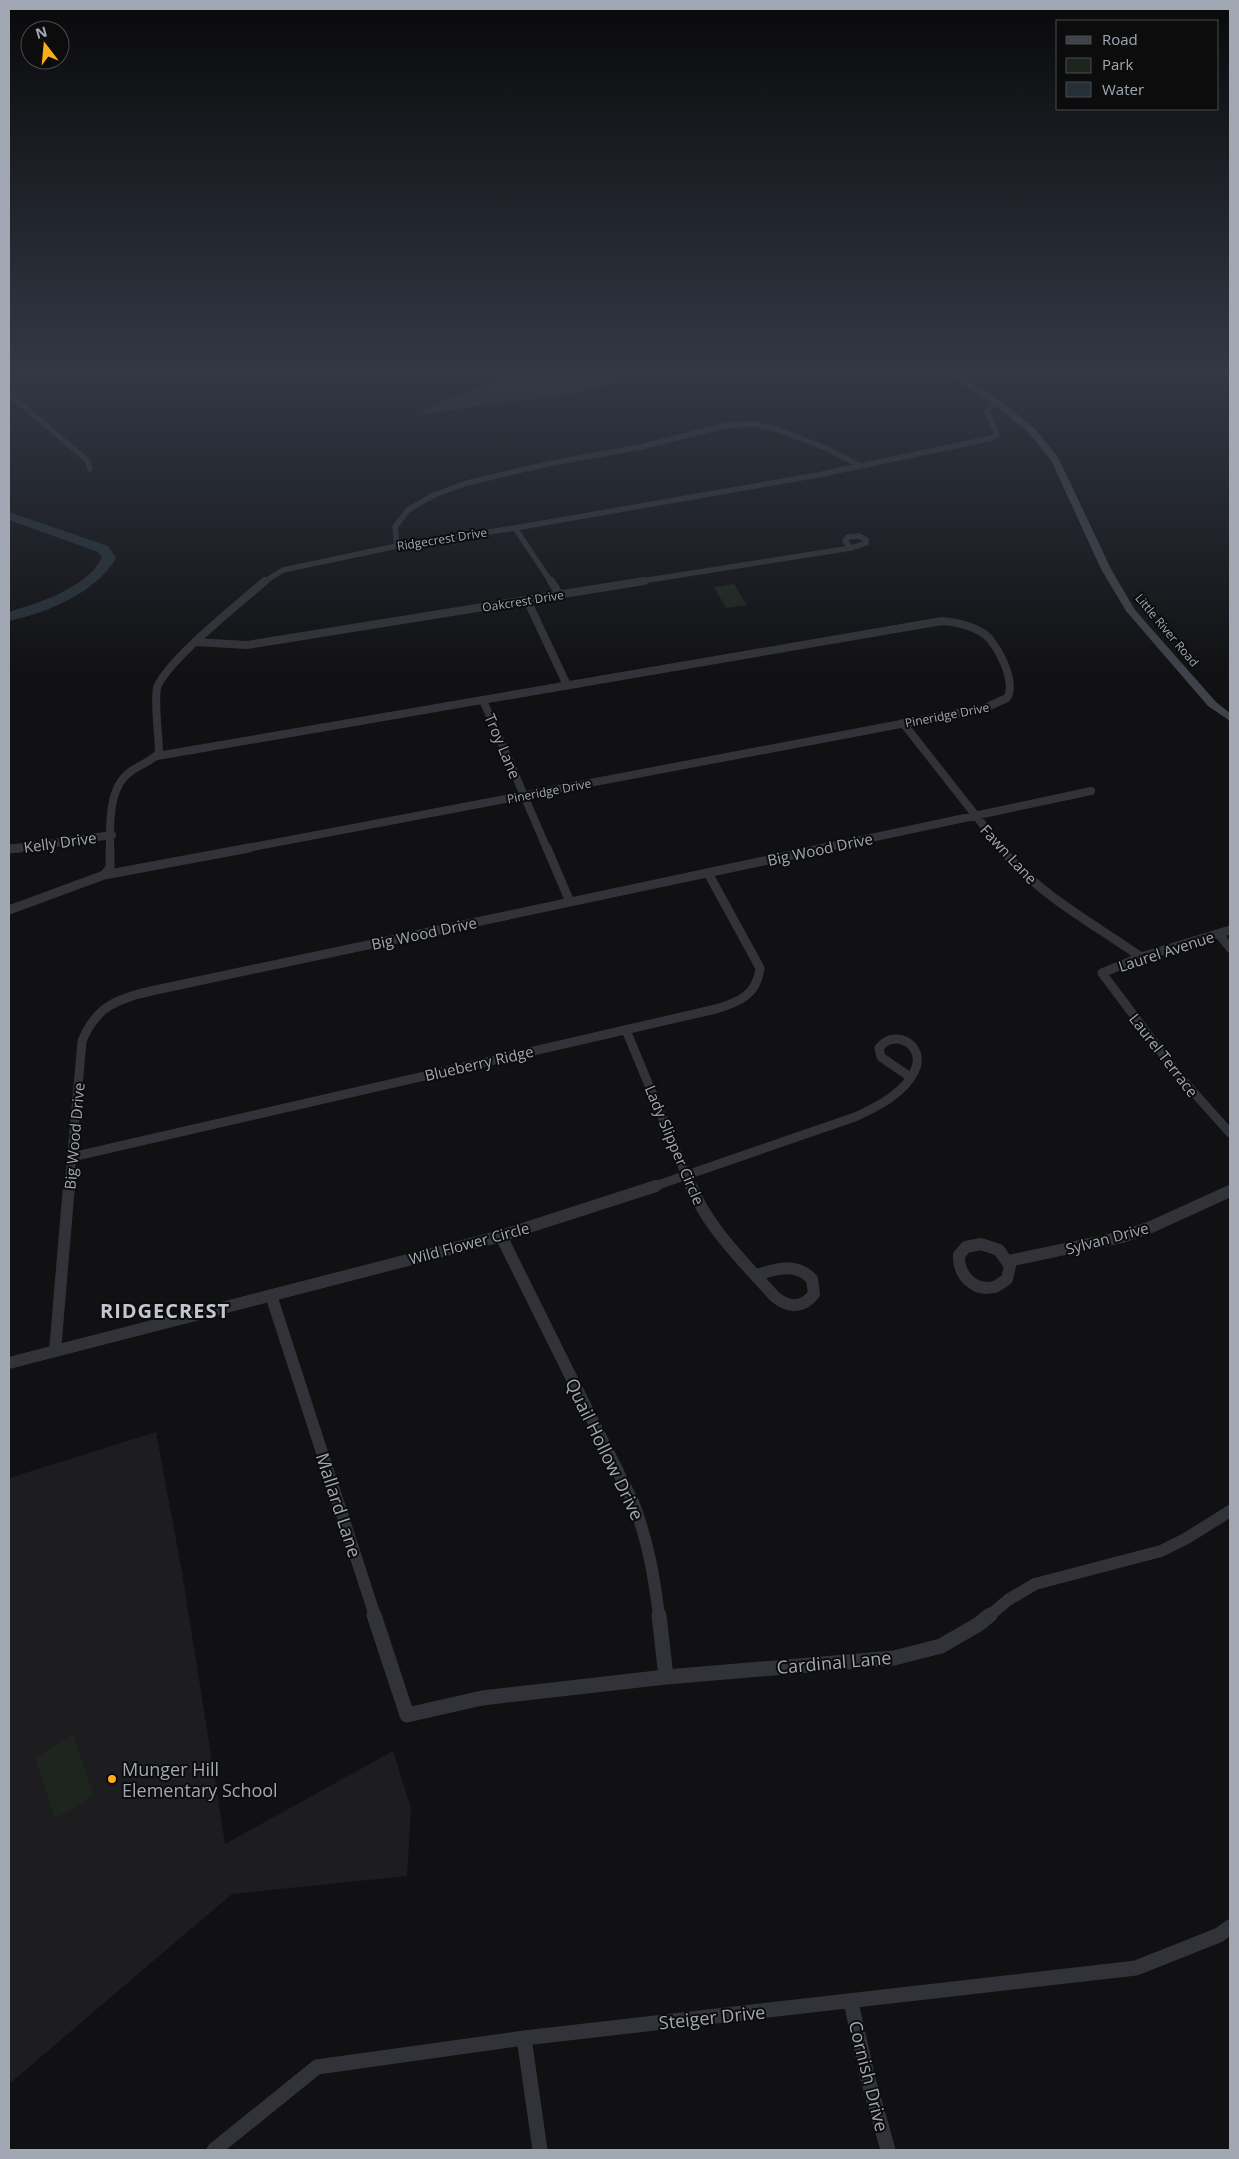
<svg xmlns="http://www.w3.org/2000/svg" width="1239" height="2159" font-family="'Open Sans',sans-serif">
  <style>
    .built { fill: #1d1d20 }
    .green { fill: #1d251e }
    .water { fill: #273037 }
    .lines { fill: none; stroke-linecap: round; stroke-linejoin: round }
    .river { fill: #273037; fill-rule: evenodd }
    .minor-far4 { stroke: #323338; stroke-width: 5.5 }
    .minor-far3 { stroke: #323338; stroke-width: 8 }
    .minor-far2 { stroke: #323338; stroke-width: 9 }
    .minor-far1 { stroke: #323338; stroke-width: 12 }
    .minor { stroke: #323338; stroke-width: 15 }
    .secondary { fill: #3f4248; fill-rule: evenodd }
    .poi-dot { fill: #ffac1c; stroke: #0c0c0d; stroke-width: 2 }
    .labels { text-anchor: middle; dominant-baseline: central; stroke-width: 4; stroke-linejoin: round; paint-order: stroke }
    .far-street-label { font-size: 12px; fill: #a1a8b4; stroke: #0c0c0d }
    .street-label { font-size: 15px; fill: #a1a8b4; stroke: #0c0c0d }
    .near-street-label { font-size: 18px; fill: #a1a8b4; stroke: #0c0c0d }
    .near-poi-label { font-size: 18px; fill: #a1a8b4; stroke: #0c0c0d; text-anchor: start }
    .district-label { font-size: 20px; font-weight: bold; letter-spacing: 1px; fill: #c2c6d0; stroke: #0c0c0d }
  </style>
  <rect width="100%" height="100%" fill="#111113"/>
  <path class="built" d="M156 1432 182 1572 225 1844 393 1751 411 1808 407 1876 232 1894 9 2084V1478Z"/>
  <path class="green" d="M734 584 747 605 726 608 714 587Z
    M73 1735 94 1795 55 1819 35 1758Z"/>
  <path class="water" d="M517 371H630C595 398 543 397 501 403 477 406 453 410 429 414L418 412Z"/>
  <g class="lines">
    <path class="river" d="M9 512 108 546 116 558C96 593 46 613 9 621V612C40 602 85 589 102 558L98 552 9 520Z"/>
    <path class="minor-far4" d="M9 394 88 461 90 469
      M515 528 551 582
      M859 536 866 540V543L851 548 845 541 848 537Z
      M397 546 395 527 408 510 434 495 467 483 547 464 641 447 727 425 756 424 779 430 825 448 861 466
      M264 582 283 570 397 546 515 528 818 475 992 438 997 434 987 411 991 405 999 404
      M636 582 851 548"/>
    <path class="minor-far3" d="M551 581 560 595
      M527 600 567 685
      M195 642 247 645 644 581
      M483 700 547 849
      M903 723 1002 849
      M157 756 942 621C956 622 970 625 983 633 997 642 1017 682 1007 698L985 708 242 849
      M10 849 112 835
      M110 849C110 824 108 788 130 772 139 765 151 762 159 753 159 738 154 701 157 688 165 662 242 601 265 581
      M819 849 1091 791"/>
    <path class="minor-far2" d="M547 848 570 902
      M1001 848C1037 894 1094 924 1141 957
      M9 849 20 848
      M104 875 110 868V848
      M9 910 104 875 249 848
      M1230 930 1141 957 1102 973 1180 1077 1230 1133
      M1219 934 1230 948
      M626 1030 691 1187
      M72 1157 716 1009C739 1002 757 995 760 968L708 873
      M69 1187 82 1041C96 1007 116 999 151 991L825 848
      M652 1187 855 1117C877 1107 905 1093 915 1070 926 1046 895 1027 879 1048L881 1057 910 1077"/>
    <path class="minor-far1" d="M691 1186C708 1228 744 1262 774 1296 788 1308 802 1309 814 1294L812 1279C795 1262 777 1269 756 1275
      M501 1236 633 1502C648 1541 654 1575 659 1616
      M981 1244 999 1250 1010 1266 1007 1279C1003 1282 998 1286 994 1287 973 1292 958 1274 959 1255L966 1247Z
      M1008 1261 1122 1237 1151 1227 1230 1191
      M271 1295 375 1616
      M55 1351 69 1186
      M9 1363 501 1236 656 1186
      M989 1616 1008 1600 1035 1584 1161 1551 1187 1538 1230 1511"/>
    <path class="minor" d="M374 1615 407 1715 482 1698 666 1677 894 1658 941 1646 979 1624 990 1615
      M659 1615 666 1677
      M851 2002 868 2079 888 2150
      M524 2038 540 2150
      M214 2150 317 2067 524 2038 1136 1968 1219 1935 1230 1927"/>
    <path class="secondary" d="M943 371H953L1002 402 1034 428 1058 457 1111 569 1135 610 1216 702 1230 713V721L1208 706 1126 611 1101 569 1051 460 1028 432 996 406Z"/>
  </g>
  <linearGradient id="sky" x2="0" y2="1"><stop stop-color="#09090a"/><stop offset="0.55" stop-color="#323844"/><stop offset="1" stop-color="#323844" stop-opacity="0"/></linearGradient>
  <rect width="1239" height="674" fill="url(#sky)"/>
  <circle class="poi-dot" cx="112" cy="1779" r="5"/>
  <g class="labels">
    <g class="far-street-label">
      <text transform="translate(442 539) rotate(-9)">Ridgecrest Drive</text>
      <text transform="translate(523 601) rotate(-9)">Oakcrest Drive</text>
      <text transform="translate(1167 630) rotate(50)">Little River Road</text>
      <text transform="translate(947 715) rotate(-11)">Pineridge Drive</text>
      <text transform="translate(549 791) rotate(-11)">Pineridge Drive</text>
    </g>
    <g class="street-label">
      <text transform="translate(503 746) rotate(67)">Troy Lane</text>
      <text transform="translate(60 842) rotate(-8)">Kelly Drive</text>
      <text transform="translate(820 849) rotate(-12)">Big Wood Drive</text>
      <text transform="translate(1009 854) rotate(47)">Fawn Lane</text>
      <text transform="translate(424 933) rotate(-12)">Big Wood Drive</text>
      <text transform="translate(1166 951) rotate(-18)">Laurel Avenue</text>
      <text transform="translate(1164 1055) rotate(52)">Laurel Terrace</text>
      <text transform="translate(479 1063) rotate(-13)">Blueberry Ridge</text>
      <text transform="translate(74 1136) rotate(-85)">Big Wood Drive</text>
      <text transform="translate(675 1145) rotate(67)">Lady Slipper Circle</text>
      <text transform="translate(1107 1238) rotate(-15)">Sylvan Drive</text>
      <text transform="translate(469 1243) rotate(-15)">Wild Flower Circle</text>
    </g>
    <g class="near-street-label">
      <text transform="translate(605 1449) rotate(64)">Quail Hollow Drive</text>
      <text transform="translate(339 1505) rotate(72)">Mallard Lane</text>
      <text transform="translate(834 1662) rotate(-5)">Cardinal Lane</text>
      <text transform="translate(712 2017) rotate(-6)">Steiger Drive</text>
      <text transform="translate(869 2076) rotate(76)">Cornish Drive</text>
    </g>
    <g class="near-poi-label">
      <text x="122" y="1769">Munger Hill<tspan x="122" dy="21">Elementary School</tspan></text>
    </g>
    <g class="district-label">
      <text x="165" y="1310">RIDGECREST</text>
    </g>
  </g>
  <rect width="1239" height="2159" fill="none" stroke="#a1a8b4" stroke-width="20"/>
  <rect x="1056" y="20" width="162" height="90" fill="#0c0c0d" stroke="#484a50"/>
  <rect x="1066" y="36" width="25" height="8" fill="#3f4248" stroke="#484a50"/>
  <text x="1102" y="45" font-size="15" fill="#a1a8b4">Road</text>
  <rect x="1066" y="58" width="25" height="15" fill="#1d251e" stroke="#484a50"/>
  <text x="1102" y="70" font-size="15" fill="#a1a8b4">Park</text>
  <rect x="1066" y="82" width="25" height="15" fill="#273037" stroke="#484a50"/>
  <text x="1102" y="95" font-size="15" fill="#a1a8b4">Water</text>
  <g transform="translate(45 45) rotate(344)"><circle r="24" fill="#0c0c0d" stroke="#484a50"/>
  <path d="M0-4L9 19L0 12L-9 19Z" fill="#ffac1c"/>
  <text y="-8" font-size="14" font-weight="bold" text-anchor="middle" fill="#a1a8b4">N</text>
  </g>
</svg>
